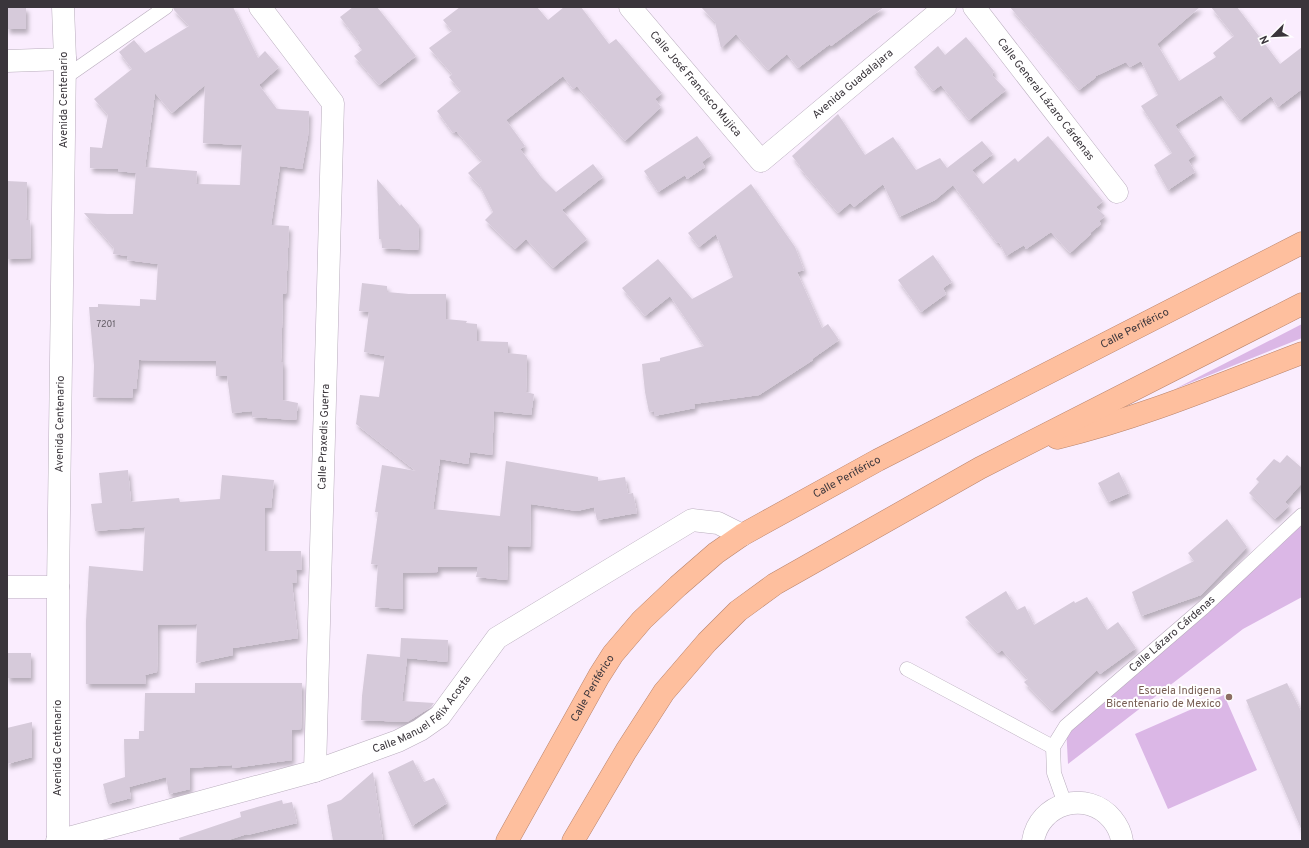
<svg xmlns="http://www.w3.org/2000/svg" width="1309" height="848" font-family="Overpass,sans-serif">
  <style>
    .green { fill: #dbb7e6 }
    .building { fill: #d6cada; fill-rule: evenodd; filter: url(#shadow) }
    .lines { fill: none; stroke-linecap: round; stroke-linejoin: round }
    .service-casing { stroke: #b9adbd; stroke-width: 15 }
    .minor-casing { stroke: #b9adbd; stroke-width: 23 }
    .tertiary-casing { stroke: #b9adbd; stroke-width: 23 }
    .trunk-casing { stroke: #b9846c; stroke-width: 23 }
    .service { stroke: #fff; stroke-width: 14 }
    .minor { stroke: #fff; stroke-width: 22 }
    .tertiary { stroke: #fff; stroke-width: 22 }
    .trunk { stroke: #febf9e; stroke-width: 22 }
    .education-dot { fill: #8d6e63; stroke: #fff; stroke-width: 1.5 }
    .labels { text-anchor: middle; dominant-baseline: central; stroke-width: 4; stroke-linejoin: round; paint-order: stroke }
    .number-label { font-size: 9px; fill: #615a63 }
    .street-label { font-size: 11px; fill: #3a353b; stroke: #fff }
    .education-label { font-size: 11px; fill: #785e54; stroke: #fff; text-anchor: end }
  </style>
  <defs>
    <filter id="shadow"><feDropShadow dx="2.5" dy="4.5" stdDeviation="2" flood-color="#0004"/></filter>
  </defs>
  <rect width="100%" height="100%" fill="#faedfe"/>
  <path class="green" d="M1302 324V338L1175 389Z
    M1302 515V597L1243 629 1068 764 1066 726Z
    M1224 695 1257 770 1168 809 1135 734Z"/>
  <path class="building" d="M7 7H26V29H7Z
    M174 7H233L258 58 265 51 279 67 259 85 277 109 309 111 308 136 302 169 280 166 271 225 289 226 286 294H283L281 362H283V400L298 403 296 420 252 417V411L232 413 227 376H216V361L139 360 136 389H133L132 398 93 397 94 365 89 307H98V304L140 306V299L156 300 158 264 127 260 128 256 113 254 114 248 84 213 108 214H133L136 173 118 171V169L90 168V147L102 148 108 115 94 99 132 69 119 52 134 40 145 53 189 26 174 10ZM205 85 203 143 242 145 240 185 196 184 197 171 145 167 155 93 172 113Z
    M353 7H377L416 56 379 85 354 56 362 50 358 45 360 43 340 17Z
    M460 7H537L548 20 564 7H581L609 44 616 39 662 93 655 99 661 107 625 141 577 86 573 89 563 76 506 120 525 146 520 149 541 177 556 192 593 164 603 177 562 210 587 239 553 268 526 239 515 249 485 220 493 212 480 186 468 173 482 161 456 131 453 133 437 111 461 91 449 77 452 74 429 48 452 31 443 20Z
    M701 7H884L831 46 830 44 798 68 787 54 768 70 736 34 721 48 715 22Z
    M1010 7H1200L1157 44 1179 81 1216 57 1213 53 1234 36 1211 7H1237L1280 64 1302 47V89L1278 107 1271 96 1240 120 1221 95 1175 125 1195 155 1188 160 1195 172 1168 190 1154 165 1172 153 1141 106 1158 95 1141 61 1130 67 1126 62 1096 76 1095 78 1079 90Z
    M966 37 994 71 992 75 1006 90 969 120 941 85 933 91 914 67 938 46 945 55Z
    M838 114 865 155 893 137 916 170 940 158 947 168 982 141 993 154 972 170 983 184 1015 158 1018 162 1048 136 1103 201 1096 207 1105 216 1099 221 1101 224 1090 233 1091 234 1070 253 1051 232 1026 249 1024 245 1006 256 999 242 997 243 953 185 935 200 899 217 883 184 854 207 850 203 838 213 799 167 800 166 792 156Z
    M697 136 711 155 702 162 705 167 687 179 685 175 658 192 644 171Z
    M377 179 400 206 401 204 419 225 418 250 382 248V239H379Z
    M7 181 27 182 26 220H30L31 258 7 259Z
    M751 184 795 247 804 270 797 272 822 328 828 324 839 340 812 359 813 360 759 395 694 404 695 408 654 416V411L649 412 645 392 642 364 660 361V358L704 346 670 296 645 316 622 288 658 259 692 299 733 277 716 234 699 247 688 233Z
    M933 255 952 282 943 288 946 294 921 312 898 280Z
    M362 283 387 286V292L409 294H446V319L467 321 466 323 477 324V341L508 342V353L527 355 526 392 534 394 531 415 494 411 492 455 470 452 468 464 440 459 433 509 500 516 506 461 598 477V481L625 477 628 494 633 493 637 513 597 520 594 507 577 511 531 504 530 547 508 546 507 580 476 577 478 567H438V572L403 573V609L375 607 378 565 371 564 378 512H375L382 465 416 471 356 424 360 395 379 397 385 356 364 352 369 312 359 311Z
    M1287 455 1302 468V483L1285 502 1289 506 1275 519 1249 493 1259 482 1256 479 1274 459 1280 463Z
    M128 470 131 502 179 498 180 502 220 499 222 475 274 480 271 508H265V551H301L302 570H296L297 582 292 583 298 638 233 648V655L196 663 197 624 158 625 157 672 145 675 146 684H86V621L89 566 143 571 145 527 95 531 91 504 102 503 99 473Z
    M1119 472 1129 493 1108 502 1098 483Z
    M1227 519 1247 547 1201 595 1141 616 1132 592 1194 561 1188 553Z
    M1006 591 1017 610 1025 606 1034 625 1074 601 1075 603 1087 597 1107 630 1118 622 1136 648 1100 674 1097 670 1052 711 1024 682 1028 679 1002 650 998 653 965 617Z
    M401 638 448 640 447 662 407 658 402 701 434 703 431 707 407 722 361 720 362 696 367 654 400 657Z
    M7 653H31V678H7Z
    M195 683H302L301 729 292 730V760L233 768 232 765 190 768V789L169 794 166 777 129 787 131 798 108 804 103 784 125 777 124 739H139V731H144L145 693H195Z
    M1287 683 1302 713V831L1246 700Z
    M32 722V757L7 764V728Z
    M413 760 424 782 434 778 447 803 412 826 388 772Z
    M373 772 383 841H333L327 805 341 800Z
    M282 800 283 804 292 802 297 823 247 835V834L225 841H180L179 838 241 817 240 812Z"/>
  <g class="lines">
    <g class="service-casing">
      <g id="service">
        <path d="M64 78 166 7"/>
        <path d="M907 669 1053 747"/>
        <path id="s1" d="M1065 804 1054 773 1053 747 1066 726 1204 607 1302 515"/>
      </g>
    </g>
    <g class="minor-casing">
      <g id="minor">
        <path d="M260 7 333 103 315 771"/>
        <path id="s2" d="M630 7 761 161 945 7"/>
        <path id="s3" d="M974 7 1117 192"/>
        <path d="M7 587H58"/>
        <path id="s4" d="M57 841 315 771 398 741 420 730 440 716 497 638 692 520 718 523 742 535"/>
        <path id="s5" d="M58 841V587L65 59"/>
        <path d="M1033 841C1039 803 1087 789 1112 819 1117 825 1121 833 1122 841"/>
      </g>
    </g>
    <g class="tertiary-casing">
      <path id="tertiary" d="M7 61 65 59 63 7"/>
    </g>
    <g class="trunk-casing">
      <g id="trunk">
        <path d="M1057 438C1141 418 1221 384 1302 353"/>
        <path id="s6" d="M507 841 599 676 613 654 642 620 678 586 716 553 742 535 878 460 1302 243"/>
        <path d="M573 841 626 751 664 692 707 642 738 611 775 584 980 468 1302 304"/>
      </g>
    </g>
    <use href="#service" class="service"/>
    <use href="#minor" class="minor"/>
    <use href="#tertiary" class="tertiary"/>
    <use href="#trunk" class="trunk"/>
  </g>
  <circle class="education-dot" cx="1229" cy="697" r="4"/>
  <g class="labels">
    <g class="number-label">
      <text x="106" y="324">7201</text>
    </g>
    <g class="street-label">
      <text stroke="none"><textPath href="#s2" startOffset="101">Calle José Francisco Mujica</textPath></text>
      <text stroke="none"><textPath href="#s2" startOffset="322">Avenida Guadalajara</textPath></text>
      <text transform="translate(64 100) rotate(-90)">Avenida Centenario</text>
      <text stroke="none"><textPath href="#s3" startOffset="117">Calle General Lázaro Cárdenas</textPath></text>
      <text stroke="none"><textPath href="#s6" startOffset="835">Calle Periférico</textPath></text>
      <text stroke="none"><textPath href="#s5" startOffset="417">Avenida Centenario</textPath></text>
      <text transform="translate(324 437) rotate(-88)">Calle Praxedis Guerra</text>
      <text stroke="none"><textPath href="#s6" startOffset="511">Calle Periférico</textPath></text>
      <text stroke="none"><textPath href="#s1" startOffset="224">Calle Lázaro Cárdenas</textPath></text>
      <text stroke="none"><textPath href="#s6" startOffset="175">Calle Periférico</textPath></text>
      <text stroke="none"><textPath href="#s4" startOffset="391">Calle Manuel Félix Acosta</textPath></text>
      <text transform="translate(58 748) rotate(-90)">Avenida Centenario</text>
    </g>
    <g class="education-label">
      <text x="1221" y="691">Escuela Indigena<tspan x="1221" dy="13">Bicentenario de Mexico</tspan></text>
    </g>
  </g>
  <rect width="1309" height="848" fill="none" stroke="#3a353b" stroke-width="16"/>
  <g transform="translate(1273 36) rotate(246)" stroke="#ffffff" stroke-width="3" paint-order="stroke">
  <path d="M0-3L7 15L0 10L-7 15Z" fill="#3a353b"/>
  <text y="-6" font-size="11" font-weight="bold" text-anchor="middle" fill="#3a353b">N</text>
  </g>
</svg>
